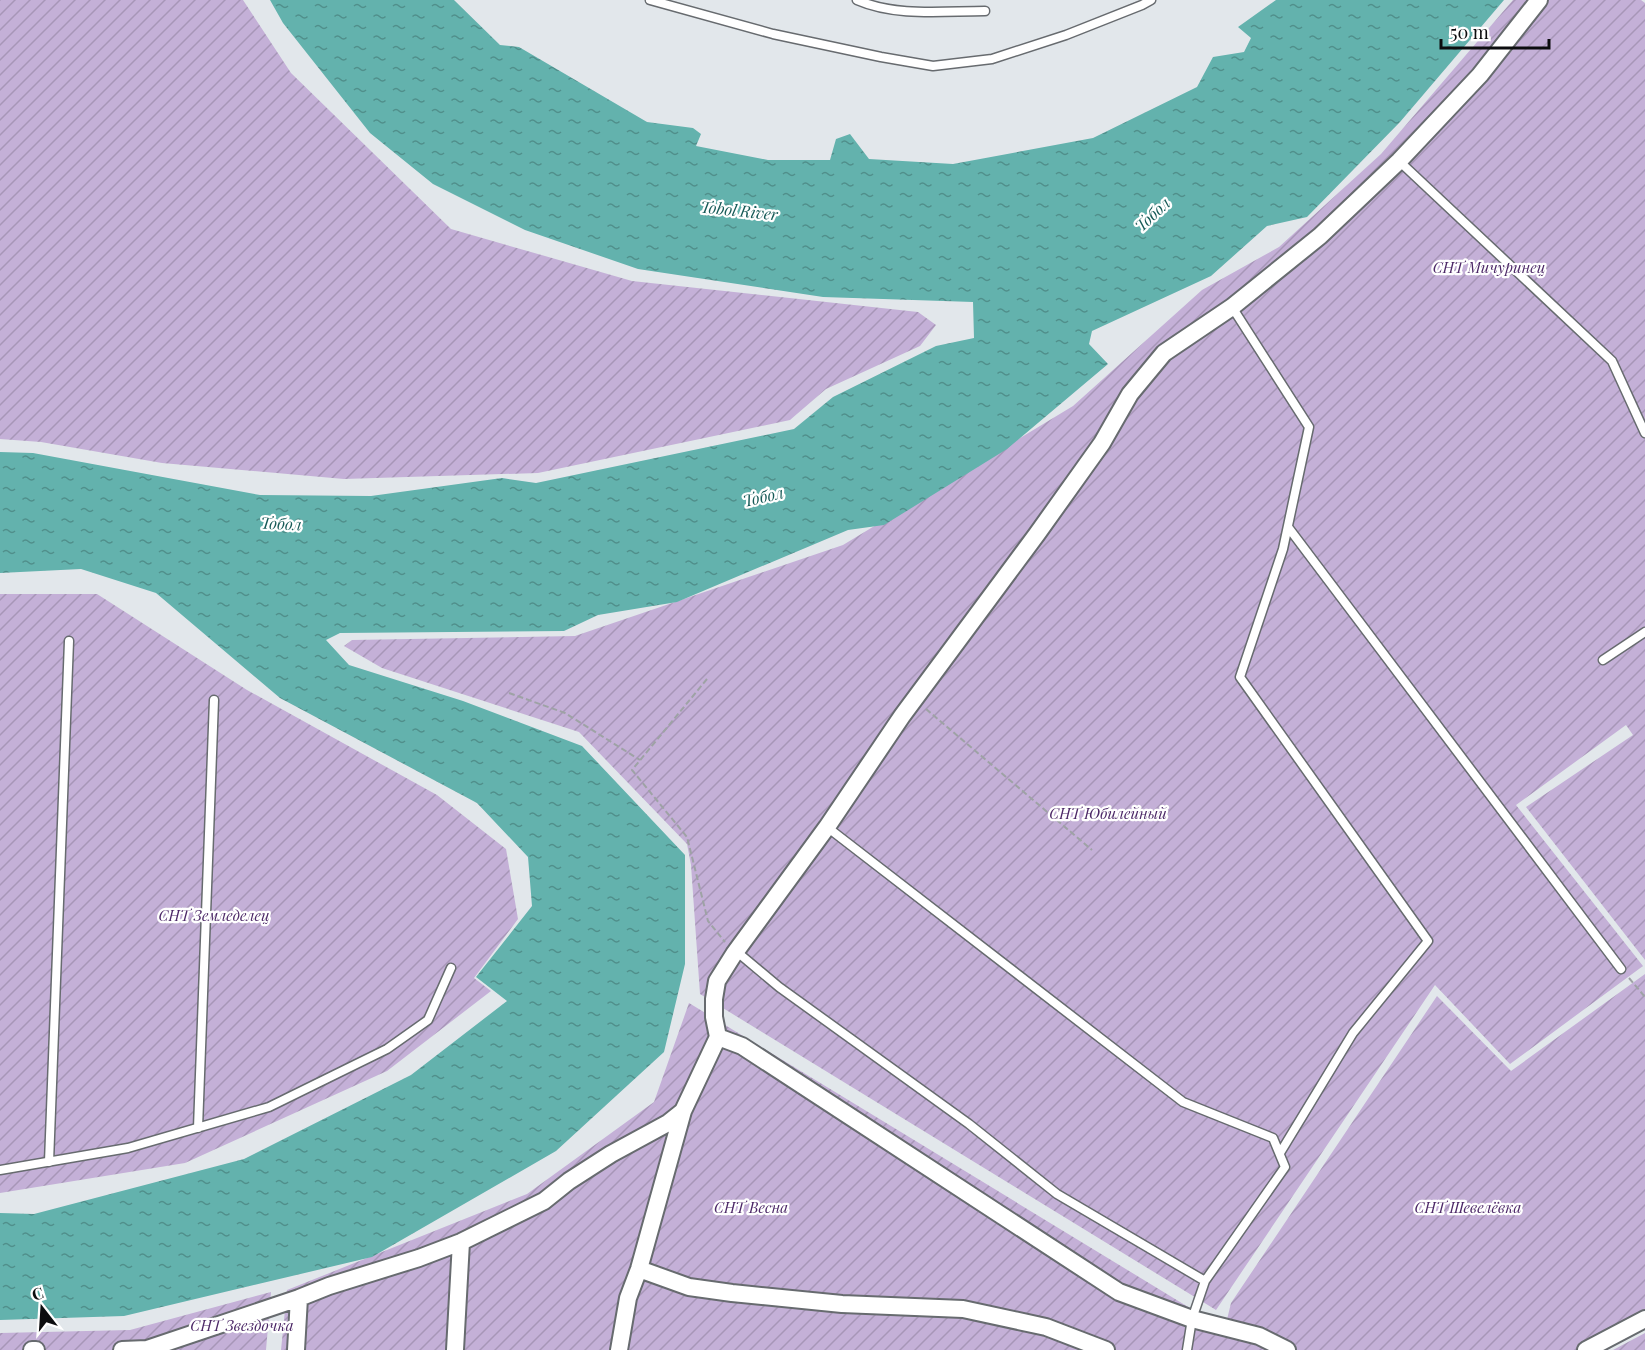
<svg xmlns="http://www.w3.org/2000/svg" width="1645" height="1350" font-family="'Playfair Display',serif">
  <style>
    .garden { fill: url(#garden-furrows) }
    .water { fill: url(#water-ripples) }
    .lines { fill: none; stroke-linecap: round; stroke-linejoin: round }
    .lane-casing { stroke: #676b6f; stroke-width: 11 }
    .street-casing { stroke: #676b6f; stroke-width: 20 }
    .path { stroke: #9ea2a5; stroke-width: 2; stroke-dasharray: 6 3; stroke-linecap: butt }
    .lane { stroke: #fff; stroke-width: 8 }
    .street { stroke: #fff; stroke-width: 16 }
    .labels { text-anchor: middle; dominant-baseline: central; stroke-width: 4.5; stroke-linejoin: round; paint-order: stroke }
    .park-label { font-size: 15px; font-style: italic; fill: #4c2867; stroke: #fff }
    .water-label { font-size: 16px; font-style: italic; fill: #165a57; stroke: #fff }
  </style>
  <defs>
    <pattern id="garden-furrows" width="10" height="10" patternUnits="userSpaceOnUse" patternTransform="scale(1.5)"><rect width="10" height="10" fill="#c4b0d7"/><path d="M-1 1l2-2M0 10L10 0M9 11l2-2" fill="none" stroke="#a796b7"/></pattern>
    <pattern id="water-ripples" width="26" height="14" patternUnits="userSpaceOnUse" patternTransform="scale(1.5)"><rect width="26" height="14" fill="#63b2ad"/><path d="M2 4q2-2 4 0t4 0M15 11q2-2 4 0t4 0" fill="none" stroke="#508f8b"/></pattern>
  </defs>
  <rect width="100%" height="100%" fill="#e2e7eb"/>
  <path class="garden" d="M0 0H243L291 73 451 229 632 281 918 312 936 325 920 346 826 389 790 420 538 473 344 479 162 463 41 442 0 439Z
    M1513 0H1641L1645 3V960L1526 807 1633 735 1626 725 1516 805 1643 966 1510 1064 1435 985 1216 1310 700 994 691 865 687 844 579 732 382 668 344 646 352 640 575 636 843 545 1073 406 1202 290 1279 247 1381 154Z
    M0 594H97L247 690 437 795 506 849 518 919 474 978 491 991 387 1071 185 1163 0 1193Z
    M1645 974V1329L1606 1350H281L287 1290 527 1194 654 1102 689 1003 1203 1316 1224 1332 1231 1303 1437 996 1511 1071Z
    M271 1292 266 1350H0V1333L130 1330Z
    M1645 1333V1350H1613Z"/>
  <path class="water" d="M270 0H454L500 45 519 47 647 122 693 128 701 134 696 146 768 160H830L836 139 850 134 869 159 953 164 1093 138 1197 87 1213 57 1244 52 1251 38 1238 27 1276 0H1504L1400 122 1307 217 1267 226 1211 276 1092 331 1089 344 1108 364 1007 449 884 525 848 530 677 602 598 615 564 631 340 633 326 640 349 665 463 701 582 746 685 855V964L664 1052 556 1151 372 1257 124 1316 0 1320V1213L34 1214 244 1159 411 1075 507 1001 476 977 532 906 528 857 477 803 280 698 156 593 81 569 0 573V452L33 453 260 495 371 496 502 478 536 483 794 429 833 397 936 346 974 338 973 302 823 297 638 269 525 230 433 184 370 133 283 23Z"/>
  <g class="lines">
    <g class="lane-casing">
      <path id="lane" d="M650 0 773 34 881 57 933 66 992 59 1066 35 1142 5 1151 0
        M857 0C896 17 943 11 985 11
        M1399 161 1612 361 1645 433
        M1232 307 1309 427 1283 549 1240 677 1428 941 1353 1033 1280 1153
        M1288 527 1621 969
        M1603 660 1645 632
        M736 951 779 987 969 1124 1057 1194 1205 1281 1285 1167 1273 1138 1183 1102 827 827
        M198 1128 214 700
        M49 1162 69 641
        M0 1170 128 1148 269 1107 387 1049 428 1020 451 968
        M1187 1350 1192 1319 1205 1281"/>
    </g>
    <g class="street-casing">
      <path id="street" d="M639 1269 689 1287 732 1293 842 1304 963 1309 1046 1327 1106 1350
        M32 1350H36
        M122 1350 147 1349 299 1298 329 1286 419 1258 461 1242 544 1201 569 1181 611 1154 668 1123 683 1111 718 1037
        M296 1350 299 1298
        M455 1350 461 1242
        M619 1350 628 1298 639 1269 683 1111
        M1287 1350 1259 1336 1192 1319 1119 1292 742 1046 718 1037 714 1017V999L717 981 734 954 827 827 902 716 1037 534 1102 443 1130 394 1164 353 1232 307 1320 236 1399 161 1480 75 1539 0
        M1586 1350 1645 1319"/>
    </g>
    <path class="path" d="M707 679 632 770 687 837 708 921 725 942
      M509 693 565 713 640 760
      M926 709 1092 850
      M1629 978 1645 997"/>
    <use href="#lane" class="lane"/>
    <use href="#street" class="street"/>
  </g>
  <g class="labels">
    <g class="park-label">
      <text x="1489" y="267">СНТ Мичуринец</text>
      <text x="1108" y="813">СНТ Юбилейный</text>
      <text x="214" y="915">СНТ Земледелец</text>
      <text x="751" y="1207">СНТ Весна</text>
      <text x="1468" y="1207">СНТ Шевелёвка</text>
      <text x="242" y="1325">СНТ Звездочка</text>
    </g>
    <g class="water-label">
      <text transform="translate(739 210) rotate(6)">Tobol River</text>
      <text transform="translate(1152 214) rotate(-43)">Тобол</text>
      <text transform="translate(763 496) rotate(-13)">Тобол</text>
      <text transform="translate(281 523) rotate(3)">Тобол</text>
    </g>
  </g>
  <g transform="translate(42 1308) rotate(343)" stroke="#ffffff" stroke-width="4.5" paint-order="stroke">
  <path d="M0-4.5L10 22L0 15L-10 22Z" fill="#0c0d0f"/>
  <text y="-9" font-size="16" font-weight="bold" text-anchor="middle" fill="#0c0d0f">С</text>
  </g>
  <path d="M1441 39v9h108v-9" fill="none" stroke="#0c0d0f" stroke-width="3"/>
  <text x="1450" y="39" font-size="18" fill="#0c0d0f" stroke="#ffffff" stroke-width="4.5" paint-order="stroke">50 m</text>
</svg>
